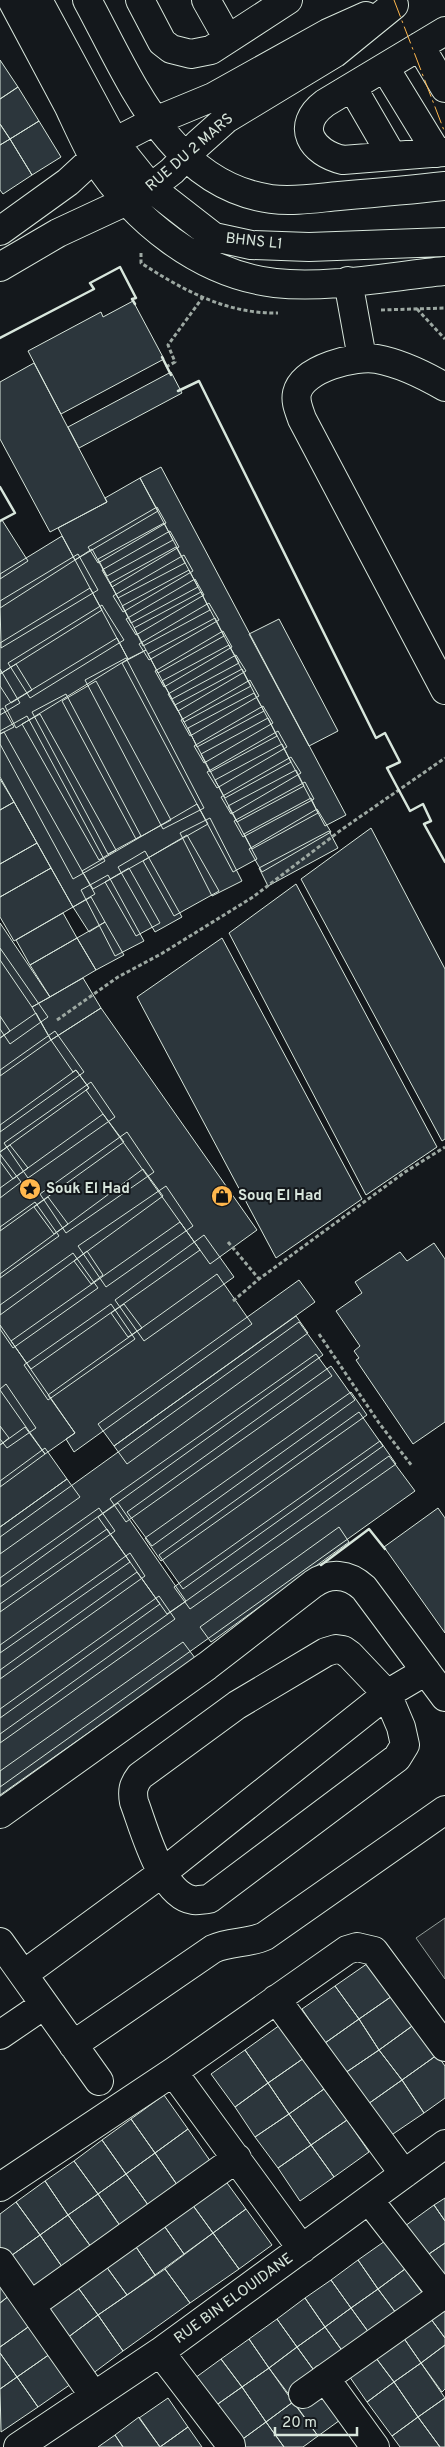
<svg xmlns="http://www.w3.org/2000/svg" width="445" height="2447" font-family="Overpass,sans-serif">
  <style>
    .grass { fill: #202428; stroke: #939e99 }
    .building { fill: #2c363c; stroke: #d8e6dc }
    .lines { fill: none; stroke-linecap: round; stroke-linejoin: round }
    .minor-casing { stroke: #d8e6dc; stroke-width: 30 }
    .path { stroke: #9da8a2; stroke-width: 3; stroke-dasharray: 4 2.5; stroke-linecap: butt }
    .minor { stroke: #14181c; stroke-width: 28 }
    .wall { stroke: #d8e6dc; stroke-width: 2.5 }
    .power { stroke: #ffb74d; stroke-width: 1; stroke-dasharray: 18 4 2.5 4; stroke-linecap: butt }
    .labels { text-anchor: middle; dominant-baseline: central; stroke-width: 4; stroke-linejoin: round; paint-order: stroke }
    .street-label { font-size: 15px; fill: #d8e6dc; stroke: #14181c }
    .poi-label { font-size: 15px; font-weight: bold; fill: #d8e6dc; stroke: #14181c; text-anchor: start }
  </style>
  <rect width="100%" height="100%" fill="#14181c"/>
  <path class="grass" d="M445 1918V1979L416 1938Z"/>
  <path class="building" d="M0 60 18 87 0 99Z
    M18 87 39 121 10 139 0 124V99Z
    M39 121 61 157 32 175 10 139Z
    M0 124 10 139 0 145Z
    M10 139 32 175 3 194 0 190V145Z
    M133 301 164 359 61 414 28 351 101 312 103 317Z
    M34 363 107 502 50 532 0 439V382Z
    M171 372 182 393 79 448 68 427Z
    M161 467 346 815 325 826 140 478Z
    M140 478 158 511 75 560 58 528 107 502 105 498Z
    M157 507 166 523 98 563 88 547Z
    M2 520 28 561 0 579V521Z
    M164 523 173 540 107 576 98 559Z
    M170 531 179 547 112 587 102 570Z
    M62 536 75 560 0 608V574Z
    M176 547 185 563 118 598 110 583Z
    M92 549 146 650 128 659 75 560Z
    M78 554 98 590 1 648 0 601Z
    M184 555 193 571 123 612 113 596Z
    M189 570 198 587 131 623 122 606Z
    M195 579 204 595 136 635 126 619Z
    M90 588 102 610 0 674V643Z
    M201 592 210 610 143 646 134 628Z
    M209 603 219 620 149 660 139 644Z
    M102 605 124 640 30 698 8 663Z
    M215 618 224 636 158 673 148 654Z
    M279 619 338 731 309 746 249 634Z
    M223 631 232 647 164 687 155 671Z
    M117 638 128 659 16 728 5 706Z
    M229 645 239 663 172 699 162 681Z
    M146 650 257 859 233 872 122 663Z
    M236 655 246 671 178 711 168 694Z
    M126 658 204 808 163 829 85 680Z
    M16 664 32 690 11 703 0 686V674Z
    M0 669 20 703 0 715Z
    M242 669 251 686 184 722 175 705Z
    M250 680 259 696 190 736 181 720Z
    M96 681 171 820 136 839 62 701Z
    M254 693 264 711 197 747 188 728Z
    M66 694 141 836 108 854 32 712Z
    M263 706 273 723 204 763 194 746Z
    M3 708 14 727 0 734V710Z
    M40 714 116 850 99 860 22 724Z
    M27 716 105 861 73 879 0 744V731Z
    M268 718 277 736 210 772 201 754Z
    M278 731 287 747 217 788 207 772Z
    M4 732 95 894 73 907 0 777V734Z
    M282 744 291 762 225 798 215 780Z
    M291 757 301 773 231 814 221 797Z
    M296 770 304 786 237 822 228 806Z
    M0 779 14 802 0 810Z
    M305 782 314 799 243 837 234 821Z
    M311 798 318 813 252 849 244 834Z
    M14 802 37 843 0 864V810Z
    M197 804 208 824 93 889 82 871Z
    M317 809 331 832 262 872 249 849Z
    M210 818 242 881 212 896 180 833Z
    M371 828 445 969V1139L442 1141 301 879Z
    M329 831 338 848 268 886 259 868Z
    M187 835 219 891 174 916 143 861Z
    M37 843 51 868 0 897V864Z
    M145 851 182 917 155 932 118 867Z
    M51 868 73 907 14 941 0 917V897Z
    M129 868 160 923 136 936 105 882Z
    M108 875 144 941 115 956 81 890Z
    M296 884 437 1147 366 1195 229 933Z
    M91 897 105 922 89 932 73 907Z
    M63 913 77 938 30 965 16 940Z
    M105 922 124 955 96 970 77 938Z
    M0 923 50 997 32 1007 0 960Z
    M77 938 96 970 50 997 30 965Z
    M222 938 362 1199 276 1258 137 997Z
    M0 948 48 1017 10 1044 0 1029Z
    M83 978 101 1008 51 1040 32 1007Z
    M101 1008 257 1230 210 1264 86 1090 89 1088 76 1070 73 1072 51 1040Z
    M36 1013 51 1040 0 1076V1038Z
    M0 1016 10 1031 0 1038Z
    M55 1031 84 1072 0 1132V1070Z
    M76 1070 89 1088 0 1152V1125Z
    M91 1082 115 1117 28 1178 4 1143Z
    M103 1114 124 1142 0 1231V1188Z
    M127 1132 154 1172 66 1233 40 1194Z
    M10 1145 28 1168 13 1179 0 1161V1152Z
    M0 1154 21 1182 0 1198Z
    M143 1169 163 1196 0 1315V1274Z
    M166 1186 193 1226 106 1287 78 1246Z
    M48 1197 68 1224 54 1234 34 1207Z
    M35 1202 59 1236 0 1278V1227Z
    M180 1222 200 1250 31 1369 11 1341Z
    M204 1235 234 1277 144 1341 115 1300Z
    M434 1243 445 1259V1422L413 1444 356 1360 359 1358 354 1351 360 1346 336 1311 362 1293 355 1282 400 1252 407 1261Z
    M87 1251 103 1275 91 1284 74 1261Z
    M73 1253 98 1288 13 1348 0 1329V1305Z
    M217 1274 252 1324 74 1452 66 1439 75 1433 48 1395Z
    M299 1280 315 1302 114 1446 98 1424Z
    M111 1304 135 1339 48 1400 24 1365Z
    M124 1304 142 1328 128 1337 111 1313Z
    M296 1316 308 1333 127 1464 114 1446Z
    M299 1322 323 1355 0 1587V1537Z
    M0 1325 75 1433 45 1454 0 1390Z
    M316 1354 332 1376 126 1522 110 1499Z
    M331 1366 355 1400 152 1546 127 1512Z
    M6 1384 36 1428 7 1448 0 1439V1389Z
    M351 1392 367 1415 161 1561 145 1538Z
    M359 1412 383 1446 183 1589 159 1555Z
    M0 1426 9 1438 0 1445Z
    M25 1427 45 1454 0 1487V1445Z
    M380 1441 396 1464 190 1609 174 1587Z
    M45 1448 67 1479 0 1527V1481Z
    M389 1456 415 1491 0 1787V1734Z
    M67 1479 80 1497 0 1554V1527Z
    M118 1503 186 1601 167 1614 98 1517Z
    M99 1508 115 1531 0 1612V1578Z
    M438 1508 445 1518V1633L384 1547Z
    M339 1527 349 1542 211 1642 200 1627Z
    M107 1529 130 1562 0 1653V1604Z
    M130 1553 145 1576 0 1679V1645Z
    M137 1572 160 1604 0 1718V1670Z
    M159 1596 175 1619 0 1743V1709Z
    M183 1642 195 1658 0 1795V1771Z
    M371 1961 395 1994 359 2019 335 1986Z
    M335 1986 359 2019 325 2043 302 2009Z
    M395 1994 415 2024 379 2050 359 2019Z
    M359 2019 379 2050 345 2073 325 2043Z
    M415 2024 437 2055 402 2080 379 2050Z
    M280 2025 304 2058 268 2083 245 2050Z
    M245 2050 268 2083 235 2107 211 2074Z
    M379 2050 402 2080 368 2104 345 2073Z
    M437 2055 445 2066V2098L424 2113 402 2080Z
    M304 2058 324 2089 289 2114 268 2083Z
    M402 2080 424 2113 390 2136 368 2104Z
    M268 2083 289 2114 255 2137 235 2107Z
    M324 2089 347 2120 311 2145 289 2114Z
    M164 2095 188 2129 155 2153 131 2119Z
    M289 2114 311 2145 278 2168 255 2137Z
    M131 2119 155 2153 126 2174 102 2140Z
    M347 2120 369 2152 334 2177 311 2145Z
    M188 2129 213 2165 180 2189 155 2153Z
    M102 2140 126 2174 98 2194 74 2161Z
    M311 2145 334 2177 300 2201 278 2168Z
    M155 2153 180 2189 151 2209 126 2174Z
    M74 2161 98 2194 68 2215 45 2181Z
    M126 2174 151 2209 123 2230 98 2194Z
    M222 2176 246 2209 213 2233 189 2200Z
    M45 2181 68 2215 40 2235 16 2202Z
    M98 2194 123 2230 94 2251 68 2215Z
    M445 2198V2221L434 2205Z
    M189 2200 213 2233 184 2254 160 2220Z
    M16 2202 40 2235 8 2258 0 2247V2214Z
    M434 2205 445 2221V2243L426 2256 405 2226Z
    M246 2209 272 2245 239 2269 213 2233Z
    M68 2215 94 2251 65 2271 40 2235Z
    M160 2220 184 2254 155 2275 132 2241Z
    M213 2233 239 2269 190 2303 165 2269Z
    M40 2235 65 2271 33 2294 8 2258Z
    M132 2241 155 2275 127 2295 103 2262Z
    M385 2241 405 2269 378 2289 358 2260Z
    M445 2243V2283L426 2256Z
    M358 2260 378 2289 351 2308 331 2280Z
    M103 2262 127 2295 98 2315 74 2282Z
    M165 2269 190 2303 123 2351 98 2315Z
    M405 2269 426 2298 399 2317 378 2289Z
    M331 2280 351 2308 325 2327 305 2298Z
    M0 2281 10 2295 0 2303Z
    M74 2282 98 2315 67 2338 43 2305Z
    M378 2289 399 2317 372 2337 351 2308Z
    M10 2295 31 2325 0 2347V2303Z
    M305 2298 325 2327 297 2347 277 2319Z
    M445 2303V2338L428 2315Z
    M351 2308 372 2337 346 2356 325 2327Z
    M98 2315 123 2351 92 2374 67 2338Z
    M428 2315 445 2338V2345L421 2363 401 2334Z
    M277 2319 297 2347 269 2368 249 2339Z
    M31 2325 50 2354 17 2377 0 2353V2347Z
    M325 2327 346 2356 318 2376 297 2347Z
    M401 2334 421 2363 394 2382 373 2354Z
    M249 2339 269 2368 242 2387 221 2359Z
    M445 2345V2389L442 2392 421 2363Z
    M297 2347 318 2376 290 2396 269 2368Z
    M0 2353 17 2377 0 2389Z
    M50 2354 71 2384 38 2407 17 2377Z
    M373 2354 394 2382 367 2402 347 2373Z
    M221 2359 242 2387 215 2406 195 2378Z
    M421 2363 445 2398 418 2417 394 2382Z
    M269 2368 293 2402 266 2422 242 2387Z
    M17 2377 38 2407 1 2432 0 2389Z
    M394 2382 418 2417 392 2436 367 2402Z
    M242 2387 266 2422 240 2441 215 2406Z
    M327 2387 347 2415 318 2436 298 2408Z
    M168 2398 188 2427 160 2447 139 2418Z
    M445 2398V2447H440L418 2417Z
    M293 2402 318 2436 303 2447H284L266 2422Z
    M139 2417 160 2447H123L115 2435Z
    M418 2417 440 2447H400L392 2436Z
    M266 2422 284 2447H244L240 2441Z
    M188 2427 202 2447H160Z
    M115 2435 123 2447H98Z"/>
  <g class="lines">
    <g class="minor-casing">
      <path id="minor" d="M12 0C31 36 50 71 69 107 77 124 85 142 94 158 134 221 200 274 275 283 328 289 392 276 445 271
        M38 0 115 143 151 188 214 237 251 245 309 247 445 242
        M87 0C130 79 170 185 271 199 294 202 317 198 339 196 375 193 410 190 445 186
        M140 0 162 42 171 49 191 54 211 50 288 0
        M206 0 228 39
        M445 31 325 103C294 126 312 153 343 160L445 152
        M420 46 445 88
        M385 68 437 153
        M352 87 392 156
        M0 231 68 182 94 158 124 137 155 121 213 97 328 33 366 16
        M0 267 58 233 144 193 172 171 198 144 226 119 335 53 394 5
        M348 281 362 358
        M445 387C426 376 399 363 377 359 356 355 303 368 297 393 295 402 299 410 302 419L445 690
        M336 1649 343 1650 350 1655 387 1694 401 1727 405 1745 397 1758 209 1899C204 1899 197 1901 193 1900 161 1895 144 1828 134 1802 132 1791 133 1785 140 1776L237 1705 326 1652Z
        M0 1814 207 1666 313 1584C330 1572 348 1573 364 1588L445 1697
        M0 1942 99 2081
        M24 1974 162 1873 387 1694 426 1671
        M276 1999 404 2174
        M0 2035 44 2005
        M73 2045 213 1949C230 1941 248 1944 265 1936L445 1810
        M173 2072 347 1950 357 1947 374 1951 445 2047
        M0 2187 173 2072 302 2249
        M0 2262 94 2396
        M31 2305 237 2158
        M160 2352 231 2445 229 2447
        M325 2378 375 2447
        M303 2394 437 2299 438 2294 436 2286 369 2200
        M18 2447 160 2352 445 2144"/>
    </g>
    <path class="path" d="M141 253V263C183 290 226 314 278 313
      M417 309 445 339
      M381 310 445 308
      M166 367 175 362 168 345 203 297
      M57 1020 118 977 161 954 253 897 341 830 445 758
      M228 1242 259 1279
      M233 1301 259 1279 405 1172 445 1147
      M319 1334 379 1423 412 1466"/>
    <use href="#minor" class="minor"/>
    <path class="wall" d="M0 338 94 289 90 283 120 267 136 298 132 299 135 304
      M162 357 171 375
      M178 391 199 381 376 738 385 733 400 762 387 768 410 811 423 804 431 821 424 824 445 862
      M0 487 15 513 0 521
      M321 1565 369 1529 385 1549"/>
    <path class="power" d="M394 0 445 133"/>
  </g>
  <defs>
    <g id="sight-disc" transform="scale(1.125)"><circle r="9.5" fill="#ffb74d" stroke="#14181c"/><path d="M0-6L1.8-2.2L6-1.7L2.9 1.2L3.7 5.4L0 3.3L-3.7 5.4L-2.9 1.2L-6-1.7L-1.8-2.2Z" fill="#111"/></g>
    <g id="shop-disc" transform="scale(1.125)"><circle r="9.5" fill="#ffb74d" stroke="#14181c"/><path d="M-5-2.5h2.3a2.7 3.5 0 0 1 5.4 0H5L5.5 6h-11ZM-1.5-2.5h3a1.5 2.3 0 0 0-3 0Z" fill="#111"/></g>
  </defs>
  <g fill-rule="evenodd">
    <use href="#sight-disc" x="30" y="1189"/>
    <use href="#shop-disc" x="222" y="1196"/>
  </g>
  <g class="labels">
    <g class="street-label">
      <text transform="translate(190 153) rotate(-41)">RUE DU 2 MARS</text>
      <text transform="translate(254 242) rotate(6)">BHNS L1</text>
      <text transform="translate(234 2299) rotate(-36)">RUE BIN ELOUIDANE</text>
    </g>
    <g class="poi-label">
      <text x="46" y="1189">Souk El Had</text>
      <text x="238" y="1196">Souq El Had</text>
    </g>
  </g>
  <path d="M275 2427v8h82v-8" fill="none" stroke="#d8e6dc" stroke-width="2.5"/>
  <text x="282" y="2427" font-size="15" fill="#d8e6dc" stroke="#14181c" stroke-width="4" paint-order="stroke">20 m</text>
</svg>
